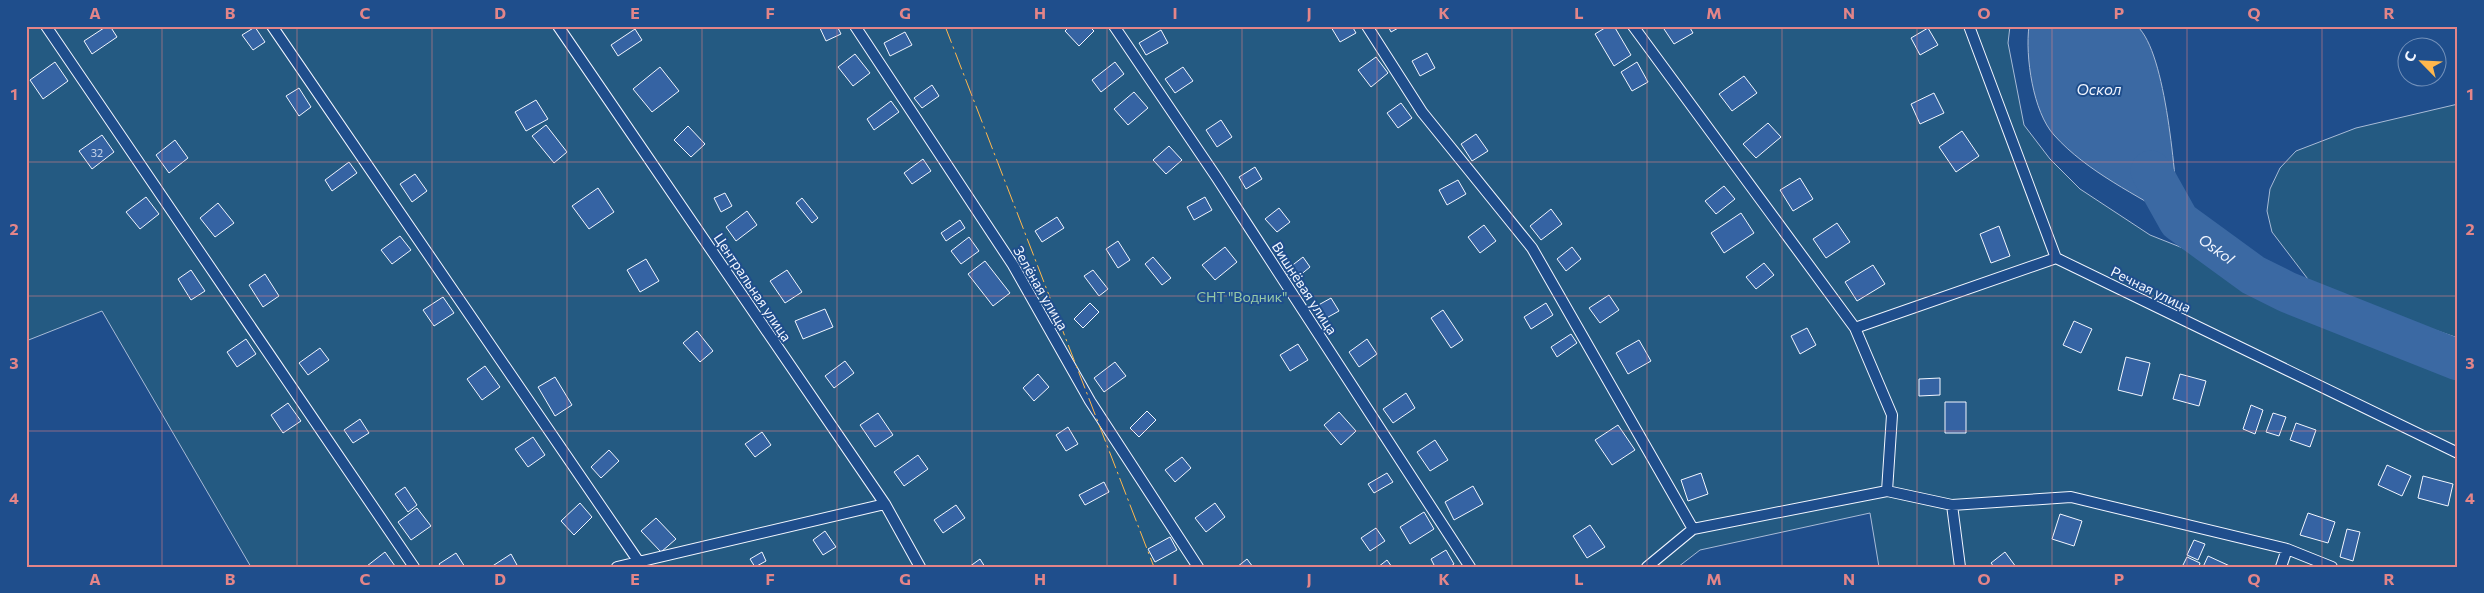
<svg xmlns="http://www.w3.org/2000/svg" width="2484" height="593" font-family="Commissioner,sans-serif">
  <style>
    .green { fill: #245a82; stroke: #a8bbd7 }
    .water { fill: #3b69a3; stroke: #a8bbd7 }
    .lines { fill: none; stroke-linecap: round; stroke-linejoin: round }
    .river { stroke: #3b69a3; stroke-width: 41 }
    .building { fill: #3563a3; stroke: #f2f6ff }
    .service-casing { stroke: #f2f6ff; stroke-width: 12 }
    .service { stroke: #1f4e8c; stroke-width: 10 }
    .power { stroke: #ffb74d; stroke-width: 1; stroke-dasharray: 18 4 2.5 4; stroke-linecap: butt }
    .grid { fill: none; stroke: #e38589; stroke-width: 1; stroke-opacity: 0.55 }
    .labels { text-anchor: middle; dominant-baseline: central; stroke-width: 4; stroke-linejoin: round; paint-order: stroke }
    .number-label { font-size: 11px; fill: #c3d1e8 }
    .street-label { font-size: 14px; fill: #f2f6ff; stroke: #1f4e8c }
    .park-label { font-size: 14px; fill: #97c8a6; stroke: #1f4e8c }
    .water-label { font-size: 15px; font-style: italic; fill: #f2f6ff; stroke: #1f4e8c }
    .neatline { fill: none; stroke: #e38589; stroke-width: 2 }
    .grid-label { font-size: 16px; text-anchor: middle; font-weight: bold; fill: #e38589 }
  </style>
  <rect width="100%" height="100%" fill="#1f4e8c"/>
  <path class="green" d="M26 26H2010L2008 43 2024 125 2050 159 2080 189 2150 235 2213 260 2244 289 2270 304 2458 379V567H1879L1870 513 1700 550 1678 567H251L102 311 26 341Z
    M2458 104V338L2423 326 2360 316 2317 291 2272 232 2267 211 2270 189 2280 168 2296 151 2356 128Z"/>
  <path class="water" d="M2029 26H2137C2167 53 2175 179 2179 221 2137 195 2087 172 2054 135 2033 112 2025 56 2029 26Z"/>
  <g class="lines">
    <path class="river" id="s1" d="M2151 171 2179 221 2253 275 2287 292 2458 360"/>
  </g>
  <path class="building" d="M107 26H110L117 37 92 54 84 41Z
    M819 26H837L841 34 826 41Z
    M1070 26H1089L1094 31 1079 46 1065 31Z
    M1352 26 1356 33 1340 42 1331 27Z
    M1388 26H1402L1391 32Z
    M1608 26H1614L1631 55 1614 66 1595 34Z
    M1662 26H1689L1693 33 1674 44Z
    M255 27 265 42 253 50 242 35Z
    M1928 28 1938 45 1920 55 1911 38Z
    M635 29 642 40 618 56 611 45Z
    M1161 30 1168 43 1146 55 1139 43Z
    M905 32 912 45 890 56 884 43Z
    M1427 53 1435 68 1420 76 1412 61Z
    M855 54 870 73 853 86 838 67Z
    M1376 57 1388 73 1371 87 1358 70Z
    M55 62 68 81 43 99 30 80Z
    M1115 62 1124 74 1101 92 1092 80Z
    M1637 62 1648 82 1632 91 1621 72Z
    M660 67 679 91 652 112 633 89Z
    M1183 67 1193 81 1175 93 1165 79Z
    M1744 76 1757 93 1732 111 1719 94Z
    M932 85 939 96 922 108 914 98Z
    M299 88 311 107 299 116 286 96Z
    M1134 92 1148 108 1128 125 1114 109Z
    M1934 93 1944 113 1920 124 1911 104Z
    M536 100 548 119 526 131 515 112Z
    M891 101 899 112 874 130 867 119Z
    M1401 103 1412 118 1398 128 1387 113Z
    M1221 120 1232 137 1217 147 1206 130Z
    M1768 123 1781 137 1756 158 1743 144Z
    M546 125 567 152 554 163 532 136Z
    M688 126 705 144 691 157 674 140Z
    M1962 131 1979 156 1956 172 1939 147Z
    M1476 134 1488 151 1472 161 1461 144Z
    M102 135 114 152 92 169 79 151Z
    M175 140 188 158 169 173 156 155Z
    M1169 146 1182 160 1166 174 1153 160Z
    M923 159 931 171 912 184 904 173Z
    M349 162 357 173 332 191 325 180Z
    M1255 167 1262 179 1246 189 1239 177Z
    M415 174 427 191 412 202 400 184Z
    M1800 178 1813 199 1793 211 1780 190Z
    M1458 180 1466 194 1447 205 1439 190Z
    M1724 186 1735 199 1716 214 1705 201Z
    M598 188 614 212 589 229 572 206Z
    M725 193 732 206 721 212 714 198Z
    M146 197 159 214 140 229 126 212Z
    M1205 197 1212 210 1194 220 1187 207Z
    M802 198 818 218 812 223 796 203Z
    M218 203 234 223 215 237 200 218Z
    M1279 208 1290 222 1277 232 1265 219Z
    M1551 209 1562 224 1541 240 1530 226Z
    M747 211 757 225 736 241 726 227Z
    M1741 213 1754 233 1724 253 1711 233Z
    M1057 217 1064 228 1042 242 1035 231Z
    M960 220 965 228 946 241 941 233Z
    M1837 223 1850 242 1826 258 1813 239Z
    M1484 225 1496 241 1480 253 1468 237Z
    M1999 226 2010 256 1991 263 1980 234Z
    M400 236 411 250 392 264 381 250Z
    M969 237 979 251 961 264 951 251Z
    M1118 241 1130 260 1118 268 1106 249Z
    M1225 247 1237 262 1215 280 1202 265Z
    M1572 247 1581 259 1566 271 1557 259Z
    M1153 257 1171 278 1162 285 1145 264Z
    M1303 257 1310 267 1293 281 1285 271Z
    M646 259 659 281 640 292 627 270Z
    M985 261 1010 293 993 306 968 274Z
    M1764 263 1774 275 1756 289 1746 277Z
    M1873 265 1885 284 1857 301 1845 282Z
    M191 270 205 291 191 300 178 279Z
    M787 270 802 292 785 303 770 281Z
    M1093 270 1108 289 1099 296 1084 276Z
    M265 274 279 296 263 307 249 285Z
    M1609 295 1619 310 1600 323 1589 308Z
    M443 297 454 313 434 326 423 310Z
    M1331 298 1339 311 1321 321 1313 308Z
    M1090 303 1099 312 1083 328 1074 319Z
    M1546 303 1553 315 1531 329 1524 317Z
    M825 309 833 327 803 339 795 321Z
    M1443 310 1463 340 1451 348 1431 318Z
    M2074 321 2092 329 2081 353 2063 345Z
    M1807 328 1816 345 1800 354 1791 336Z
    M697 331 713 351 700 362 683 343Z
    M1571 334 1577 343 1557 357 1551 347Z
    M246 339 256 354 237 367 227 352Z
    M1367 339 1377 354 1359 367 1349 352Z
    M1639 340 1651 361 1628 374 1616 353Z
    M1298 344 1308 360 1290 371 1280 355Z
    M320 348 329 360 308 375 299 363Z
    M2126 357 2150 363 2142 396 2118 390Z
    M845 361 854 373 834 388 825 376Z
    M1115 362 1126 376 1104 392 1094 378Z
    M485 366 500 387 482 400 467 379Z
    M1038 374 1049 387 1034 401 1023 388Z
    M2180 374 2206 381 2199 406 2173 399Z
    M555 377 572 405 555 416 538 387Z
    M1940 378V395L1919 396V379Z
    M1406 393 1415 408 1393 423 1383 409Z
    M1945 402H1966V433H1945Z
    M288 403 301 421 283 433 271 415Z
    M2251 405 2263 410 2255 434 2243 429Z
    M1147 411 1156 420 1139 437 1130 428Z
    M1339 412 1356 431 1341 445 1324 425Z
    M878 413 893 435 875 447 860 425Z
    M2273 413 2286 417 2279 436 2266 432Z
    M360 419 369 433 353 443 344 430Z
    M2296 423 2316 430 2310 447 2290 440Z
    M1618 425 1635 450 1612 465 1595 440Z
    M1068 427 1078 444 1066 451 1056 435Z
    M762 432 771 445 755 457 745 444Z
    M533 437 545 455 528 467 515 449Z
    M1435 440 1448 460 1430 471 1417 452Z
    M609 450 619 461 601 478 591 467Z
    M918 455 928 469 904 486 894 472Z
    M1182 457 1191 468 1175 482 1165 470Z
    M2387 465 2411 476 2402 496 2378 485Z
    M1387 473 1393 482 1374 493 1368 484Z
    M1701 473 1708 494 1688 501 1681 480Z
    M2423 476 2453 484 2448 506 2418 498Z
    M1104 482 1109 492 1085 505 1079 495Z
    M1473 486 1483 504 1454 520 1445 502Z
    M405 487 417 505 408 512 395 494Z
    M580 503 592 517 574 535 561 521Z
    M1215 503 1225 517 1206 532 1195 518Z
    M956 505 965 518 943 533 934 520Z
    M417 508 431 526 411 540 398 522Z
    M1424 512 1434 529 1410 544 1400 527Z
    M2308 513 2335 522 2328 543 2300 535Z
    M2060 514 2082 521 2074 546 2052 539Z
    M656 518 676 539 661 552 641 531Z
    M1590 525 1605 547 1587 558 1573 536Z
    M1376 528 1385 541 1370 551 1361 538Z
    M2347 529 2360 532 2353 561 2340 557Z
    M825 531 836 547 823 555 813 540Z
    M1170 537 1177 550 1155 562 1148 549Z
    M2194 540 2205 544 2198 560 2187 555Z
    M1446 550 1454 564 1450 567H1435L1431 559Z
    M385 552 395 566 368 567 367 566Z
    M762 552 766 561 755 567 750 559Z
    M2005 552 2016 567H1994L1991 563Z
    M456 553 465 567H441L439 564Z
    M511 554 517 565 514 567H491Z
    M2208 556 2232 567H2203Z
    M2187 557 2200 563 2199 567H2182Z
    M980 559 985 567H969Z
    M1247 559 1253 567H1237Z
    M1387 560 1392 567H1378Z"/>
  <g class="lines">
    <g class="service-casing">
      <path id="service" d="M46 26 414 567
        M272 26 639 562
        M558 26 885 504 920 567
        M855 26 1013 265 1090 401 1198 567
        M1114 26 1217 178 1470 567
        M1367 26 1422 112 1532 248 1693 529
        M1633 26 1855 328 1892 415 1887 491
        M1969 26 2056 258 2458 453
        M1855 328 2056 258
        M1952 505 1960 567
        M617 567 885 504
        M1647 567 1693 529 1887 491 1952 505 2071 497 2287 549 2332 567
        M2281 567 2287 549"/>
    </g>
    <use href="#service" class="service"/>
    <path class="power" d="M945 26 1154 567"/>
  </g>
  <path class="grid" d="M162 26V567M297 26V567M432 26V567M567 26V567M702 26V567M837 26V567M972 26V567M1107 26V567M1242 26V567M1377 26V567M1512 26V567M1647 26V567M1782 26V567M1917 26V567M2052 26V567M2187 26V567M2322 26V567M26 162H2458M26 296H2458M26 431H2458"/>
  <g class="labels">
    <g class="number-label">
      <text x="97" y="152">32</text>
    </g>
    <g class="street-label">
      <text transform="translate(753 287) rotate(56)">Центральная улица</text>
      <text transform="translate(1041 288) rotate(60)">Зелёная улица</text>
      <text transform="translate(1305 288) rotate(57)">Вишнёвая улица</text>
      <text transform="translate(2151 289) rotate(26)">Речная улица</text>
    </g>
    <g class="park-label">
      <text x="1242" y="296">СНТ "Водник"</text>
    </g>
    <g class="water-label">
      <text x="2099" y="89">Оскол</text>
      <text stroke="none"><textPath href="#s1" startOffset="104">Oskol</textPath></text>
    </g>
  </g>
  <rect width="2484" height="593" fill="none" stroke="#1f4e8c" stroke-width="55"/>
  <g transform="translate(2422 62) rotate(294)"><circle r="24" fill="#1f4e8c" stroke="#7391ba"/>
  <path d="M0-4L9 19L0 12L-9 19Z" fill="#ffb74d"/>
  <text y="-8" font-size="14" font-weight="bold" text-anchor="middle" fill="#f2f6ff">С</text>
  </g>
  <rect x="28" y="28" width="2428" height="538" class="neatline"/>
  <g class="grid-label">
    <text x="95" y="19">A</text>
    <text x="230" y="19">B</text>
    <text x="365" y="19">C</text>
    <text x="500" y="19">D</text>
    <text x="635" y="19">E</text>
    <text x="770" y="19">F</text>
    <text x="905" y="19">G</text>
    <text x="1040" y="19">H</text>
    <text x="1175" y="19">I</text>
    <text x="1309" y="19">J</text>
    <text x="1444" y="19">K</text>
    <text x="1579" y="19">L</text>
    <text x="1714" y="19">M</text>
    <text x="1849" y="19">N</text>
    <text x="1984" y="19">O</text>
    <text x="2119" y="19">P</text>
    <text x="2254" y="19">Q</text>
    <text x="2389" y="19">R</text>
    <text x="14" y="100">1</text>
    <text x="2470" y="100">1</text>
    <text x="14" y="235">2</text>
    <text x="2470" y="235">2</text>
    <text x="14" y="369">3</text>
    <text x="2470" y="369">3</text>
    <text x="14" y="504">4</text>
    <text x="2470" y="504">4</text>
    <text x="95" y="585">A</text>
    <text x="230" y="585">B</text>
    <text x="365" y="585">C</text>
    <text x="500" y="585">D</text>
    <text x="635" y="585">E</text>
    <text x="770" y="585">F</text>
    <text x="905" y="585">G</text>
    <text x="1040" y="585">H</text>
    <text x="1175" y="585">I</text>
    <text x="1309" y="585">J</text>
    <text x="1444" y="585">K</text>
    <text x="1579" y="585">L</text>
    <text x="1714" y="585">M</text>
    <text x="1849" y="585">N</text>
    <text x="1984" y="585">O</text>
    <text x="2119" y="585">P</text>
    <text x="2254" y="585">Q</text>
    <text x="2389" y="585">R</text>
  </g>
</svg>
